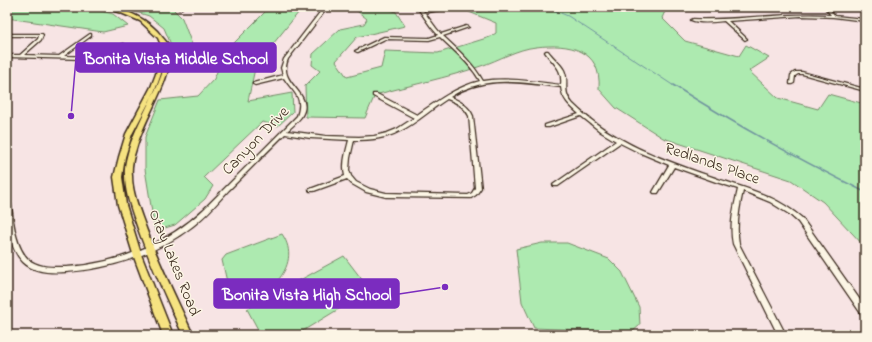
<svg xmlns="http://www.w3.org/2000/svg" width="872" height="342" font-family="'Indie Flower',sans-serif">
  <style>
    .green { fill: #adeab0; stroke: #748a67 }
    .lines { fill: none; stroke-linecap: round; stroke-linejoin: round }
    .stream-far1 { stroke: #70949e; stroke-width: 1 }
    .stream { stroke: #70949e; stroke-width: 1.5 }
    .minor-casing { stroke: #3b2a1e; stroke-width: 2.5 }
    .major-casing { stroke: #3b2a1e; stroke-width: 3 }
    .minor { fill: #fcf5e5; fill-rule: evenodd }
    .major { fill: #f6e381; fill-rule: evenodd }
    .labels { text-anchor: middle; dominant-baseline: central; stroke-width: 3; stroke-linejoin: round; paint-order: stroke }
    .street-label { font-size: 16px; fill: #3b2a1e; stroke: #fcf5e5 }
    .leader { fill: none; stroke: #7b2cbf; stroke-width: 1.5 }
    .callout-dot { fill: #7b2cbf; stroke: #fcf5e5; stroke-width: 1.5 }
    .callout { fill: #7b2cbf; stroke: #7b2cbf; stroke-width: 1.5 }
    .callout-label { font-size: 17px; text-anchor: middle; font-weight: bold; fill: #fff }
  </style>
  <rect width="100%" height="100%" fill="#f7e4e4"/>
  <filter id="ink" filterUnits="userSpaceOnUse"><feTurbulence type="fractalNoise" baseFrequency=".025" numOctaves="2"/><feDisplacementMap in="SourceGraphic" scale="8" xChannelSelector="R" yChannelSelector="G"/><feConvolveMatrix kernelMatrix="1 2 1 2 8 2 1 2 1" color-interpolation-filters="sRGB"/></filter>
  <g filter="url(#ink)">
    <path class="green" d="M7 7H85L113 14 128 26 103 32 7 18Z
      M120 7H175L174 10 182 18 194 50 175 54 164 28 149 16Z
      M263 7H303L273 44 257 59 248 101 292 93 293 112 278 126 262 122 204 177 213 186 205 199 175 225 155 231 145 169V137L160 100 198 96 214 79 225 52 266 11Z
      M352 7H386L396 12 405 26 357 37 336 61 347 77 381 68 385 51 438 53 490 37 496 33V23L469 12 464 7H667L662 18 685 41 739 56 746 45 769 58 749 71 778 98 818 109 828 94 865 104V247L823 202 791 180 663 138 616 108 599 89C602 49 569 43 536 47 517 49 499 60 481 66 447 78 410 85 375 95L365 118 306 117 305 86 320 71 312 65 313 54 340 29 364 24 367 19Z
      M282 234C305 267 264 302 232 304L222 260 226 255Z
      M542 243H567L609 259 622 272 639 307 640 325 632 332 534 328 522 302 516 249Z
      M344 256 370 290 296 335H261L247 309Z"/>
    <g class="lines">
      <path class="stream-far1" d="M546 7 568 16 674 86"/>
      <path class="stream" d="M673 85C736 125 798 159 865 192"/>
      <g class="minor-casing">
        <path id="minor" d="M178 7H182V8L179 9Z
          M324 7H328L288 59C286 64 285 69 287 75 292 89 313 99 301 117 297 122 292 127 287 131L326 136 359 137 374 136 387 133 397 129 414 118 373 96V94H377L417 115C437 101 456 87 480 81 470 63 454 51 440 37L429 40 385 39 358 52H357L355 51 384 37 429 38 438 35 431 27 417 7H421L424 12 439 8V10L425 13 436 28 441 34 466 26 469 27 443 36C458 50 473 63 483 81 509 77 536 82 561 85 563 68 553 64 545 52L546 51H548C553 58 560 63 564 70 570 83 561 91 573 104 612 143 667 161 718 179 751 190 774 195 802 218L865 307V316L862 315 798 222 789 214 770 202 743 191C739 209 736 226 739 244L786 335H778L733 244C729 225 734 208 738 189L716 182 674 167 658 193H654L653 192 669 165 638 152 620 143 558 186H554L553 185 554 184 616 141 601 132 581 116 549 127H545V125L579 114C570 106 562 99 561 87 521 83 487 74 450 97 460 101 469 106 473 116L481 188 476 195 471 198 386 197 366 192 352 184 347 179 314 191H310L309 190 310 189 345 176C342 164 346 152 349 140L310 138 285 134C266 153 248 171 229 190 218 202 206 216 193 226 157 254 111 269 66 272 52 273 34 273 23 262 7 246 7 217 7 196L9 197 10 198C13 217 14 245 28 259 38 268 53 267 66 267 117 264 167 244 204 209L297 116C304 96 293 93 284 78L255 85 253 84V83L283 75 281 68 284 59ZM447 99C456 102 465 107 469 116L475 188 472 193 468 195 386 193 370 189 356 182 351 176 349 170 350 158 354 140C370 140 386 139 400 131 417 123 431 109 447 99Z
          M824 7H828L835 16 865 19V21L833 17 801 16 728 21 746 38 747 39 745 40 724 21C714 22 700 24 691 20L693 19C739 21 784 12 831 15Z
          M7 34H42L43 35 41 40 24 55 59 56 90 34H91V36L64 56 101 57 123 44H124V46L107 57 117 58 136 56 138 57 136 58 117 60 7 57V55H20L38 39 39 36H7Z
          M795 72H802L865 89V91L802 74H798L795 76 794 83 792 84H790V83L791 75Z"/>
      </g>
      <g class="major-casing">
        <path id="major" d="M103 7C124 7 150 20 162 37 166 41 168 45 172 49 169 86 146 114 136 149 133 158 131 167 132 176 132 191 138 206 143 220 157 260 176 297 193 335H183C166 297 148 259 135 220 130 206 125 191 125 175 124 166 127 157 129 149 140 114 163 86 166 49L162 74 157 87 132 134 125 157 122 177 126 205 142 257 173 335H163L134 257 118 205 114 177 119 157 126 134 151 87 156 74 161 45 158 38 140 21 121 13Z"/>
      </g>
      <use href="#minor" class="minor"/>
      <use href="#major" class="major"/>
    </g>
  </g>
  <g class="labels">
    <g class="street-label">
      <text transform="translate(256 141) rotate(-46)">Canyon Drive</text>
      <text transform="translate(712 164) rotate(19)">Redlands Place</text>
      <text transform="translate(174 263) rotate(68)">Otay Lakes Road</text>
    </g>
  </g>
  <path class="leader" d="M71 116L76 58M445 287L399 294"/>
  <g class="callout-dot">
    <circle cx="71" cy="116" r="4"/>
    <circle cx="445" cy="287" r="4"/>
  </g>
  <g class="callout">
    <rect x="76" y="43" width="200" height="29" rx="4"/>
    <rect x="214" y="279" width="185" height="29" rx="4"/>
  </g>
  <g class="callout-label">
    <text x="176" y="64">Bonita Vista Middle School</text>
    <text x="307" y="300">Bonita Vista High School</text>
  </g>
  <rect width="872" height="342" fill="none" stroke="#fcf5e5" stroke-width="24"/>
  <rect x="12" y="12" width="848" height="318" fill="none" stroke="#3b2a1e" stroke-width="1.5" filter="url(#ink)"/>
</svg>
